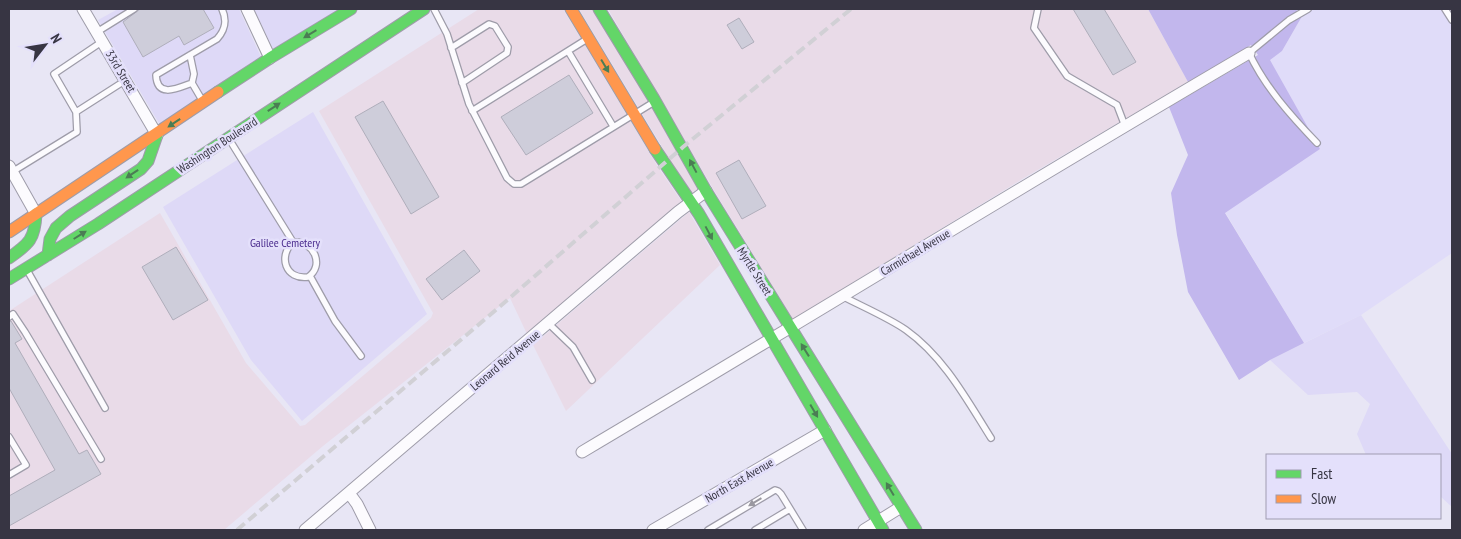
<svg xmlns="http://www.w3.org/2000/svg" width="1461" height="539" font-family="'PT Sans Narrow',sans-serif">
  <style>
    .commercial { fill: #e9dbe8 }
    .built { fill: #e0dcf9 }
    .green { fill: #ded9f7 }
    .forest { fill: #c2b7ed }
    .building { fill: #cecdda; stroke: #afaebb }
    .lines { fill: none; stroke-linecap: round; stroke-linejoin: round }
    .lane-casing { stroke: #9e9ca9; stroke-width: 8 }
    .street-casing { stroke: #9e9ca9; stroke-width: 13 }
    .fast-casing { stroke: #9e9ca9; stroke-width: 13 }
    .slow-casing { stroke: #9e9ca9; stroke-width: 13 }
    .lane { stroke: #fcfbfe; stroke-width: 5.5 }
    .street { stroke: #fcfbfe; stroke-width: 11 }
    .fast { stroke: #63d668; stroke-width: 11 }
    .slow { stroke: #ff974d; stroke-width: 11 }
    .rail { stroke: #d1d0d5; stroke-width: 4; stroke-dasharray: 10 5; stroke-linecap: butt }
    .oneway { fill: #4b7d54 }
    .oneway2 { fill: #9a98a0 }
    .labels { text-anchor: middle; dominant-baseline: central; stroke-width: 5; stroke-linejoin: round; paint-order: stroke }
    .street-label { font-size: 12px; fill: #373543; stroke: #e4e0fb }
    .park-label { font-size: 12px; fill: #4a2b8d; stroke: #e4e0fb }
  </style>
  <rect width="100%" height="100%" fill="#e8e6f5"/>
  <path class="commercial" d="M479 9H563L658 167 682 202 527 334 510 298 323 446 224 530H9V311L160 213 246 363 300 426 305 425 431 318 433 313 319 111Z
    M579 9H592L627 64 698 190 693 194 670 160Z
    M608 9H1148L1188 82 1024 178 793 319 715 192Z
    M689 212 720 265 566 411 533 345Z"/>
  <path class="built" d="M1296 9H1452V253L1361 315 1304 343 1225 212 1320 149 1269 59 1282 51 1301 18Z"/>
  <path class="green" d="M118 9H239L261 57 160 125 98 20Z
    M254 9H340L273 49Z
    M313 112 427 314 302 421 251 360 163 207Z
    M1361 315 1452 454V507L1440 496V455H1366L1357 434 1370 404 1357 392 1308 395 1270 360Z"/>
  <path class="forest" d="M1148 9H1296L1301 18 1282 51 1270 60 1320 149 1225 213 1304 343 1270 360 1239 380 1188 292 1177 235 1171 193 1188 155 1169 107 1258 55 1251 45 1188 82Z"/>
  <path class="building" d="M140 9H203L214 28 184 45 179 36 143 57 123 22Z
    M1073 9H1104L1136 62 1113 75Z
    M739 18 754 42 742 49 727 25Z
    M569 75 593 113 526 155 501 117Z
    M383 101 439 197 411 214 355 117Z
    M739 160 766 206 742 219 716 173Z
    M176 247 208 300 173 320 142 267Z
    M464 250 480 271 442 300 426 279Z
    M11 321 22 339 15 343 79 454 87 450 101 474 9 526V496L55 470 9 388V322Z"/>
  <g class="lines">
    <g class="lane-casing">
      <path id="lane" d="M434 9 447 34 469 104 507 178 514 184H521L654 102
        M1038 9 1034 28 1067 76 1117 105 1125 126
        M1308 9 1289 20 1249 53C1265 87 1291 116 1317 143
        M1445 9 1452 20
        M97 32 134 9
        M103 41 54 74 76 112 126 80
        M451 48 489 24 495 26 508 47 507 53 462 83
        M568 51 613 126
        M190 55 194 74 192 83C178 88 157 99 156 75L217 39C226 29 227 20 222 9
        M192 83 202 100
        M472 111 587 39
        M229 139 293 242
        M12 172 77 132 76 112
        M293 242C314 240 325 266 308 277 285 280 278 256 293 242Z
        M27 270 105 408
        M310 276 335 321 361 356
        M842 296C861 306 889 318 906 330 944 357 967 400 991 438
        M9 317 13 314 25 332 101 459
        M548 323 573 347 592 380
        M9 437 26 465 9 475
        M708 530 775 490 778 491 781 494 803 530
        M755 530 790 509"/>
    </g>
    <g class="street-casing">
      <path id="street" d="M83 9 157 135
        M247 9 270 58
        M9 166 36 214
        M582 452C805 320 1025 184 1249 53
        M349 493 357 504 370 530
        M305 530 678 212 706 191
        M653 530 825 430
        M864 530 901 507"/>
    </g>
    <g class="fast-casing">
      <path id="fast" d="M599 9 654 99 706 191 916 530
        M218 92 270 58 351 9
        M655 149 699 214 883 530
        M48 255 50 239 56 228 70 216 141 169 148 161 157 135
        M9 258C29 244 35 239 36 214
        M9 279 98 224 424 9"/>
    </g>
    <g class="slow-casing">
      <path id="slow" d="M571 9 655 149
        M9 232 218 92"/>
    </g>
    <use href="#lane" class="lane"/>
    <use href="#street" class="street"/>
    <use href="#fast" class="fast"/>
    <use href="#slow" class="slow"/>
    <path class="rail" d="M237 530 497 309 683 147 851 9"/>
  </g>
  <defs><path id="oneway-solid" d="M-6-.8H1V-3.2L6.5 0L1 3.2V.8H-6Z" transform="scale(1.25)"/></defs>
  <g class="oneway">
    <use href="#oneway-solid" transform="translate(310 34) rotate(149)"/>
    <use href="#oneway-solid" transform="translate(605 66) rotate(59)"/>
    <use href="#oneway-solid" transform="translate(274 107) rotate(-33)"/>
    <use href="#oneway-solid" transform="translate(174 123) rotate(146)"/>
    <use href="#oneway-solid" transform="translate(693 166) rotate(-118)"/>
    <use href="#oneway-solid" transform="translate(132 174) rotate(146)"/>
    <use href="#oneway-solid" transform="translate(709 233) rotate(62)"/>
    <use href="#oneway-solid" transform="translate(80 235) rotate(-32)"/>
    <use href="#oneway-solid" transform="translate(805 350) rotate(-122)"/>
    <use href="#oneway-solid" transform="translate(814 411) rotate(60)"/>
    <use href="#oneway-solid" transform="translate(890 489) rotate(-121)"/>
  </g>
  <use class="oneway2" href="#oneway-solid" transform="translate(755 502) rotate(149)"/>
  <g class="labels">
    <g class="street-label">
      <text transform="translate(121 71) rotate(59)">33rd Street</text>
      <text transform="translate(217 145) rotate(-33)">Washington Boulevard</text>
      <text transform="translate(915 252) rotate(-31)">Carmichael Avenue</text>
      <text transform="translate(755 271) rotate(58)">Myrtle Street</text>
      <text transform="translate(505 360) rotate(-40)">Leonard Reid Avenue</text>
      <text transform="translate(739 480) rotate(-30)">North East Avenue</text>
    </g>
    <g class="park-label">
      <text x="285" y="242">Galilee Cemetery</text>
    </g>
  </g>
  <rect width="1461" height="539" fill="none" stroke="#373543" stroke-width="20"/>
  <rect x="1266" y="454" width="175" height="65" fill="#e4e0fb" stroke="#9f9cb1"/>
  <rect x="1276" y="470" width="25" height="8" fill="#63d668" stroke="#9f9cb1"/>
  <text x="1311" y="479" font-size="15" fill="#373543">Fast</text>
  <rect x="1276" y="495" width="25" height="8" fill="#ff974d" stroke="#9f9cb1"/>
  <text x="1311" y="504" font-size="15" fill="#373543">Slow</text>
  <g transform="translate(45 45) rotate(59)" stroke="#e4e0fb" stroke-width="4" paint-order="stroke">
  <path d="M0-4L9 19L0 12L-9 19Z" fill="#373543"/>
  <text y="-8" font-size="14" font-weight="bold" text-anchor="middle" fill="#373543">N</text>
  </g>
</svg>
